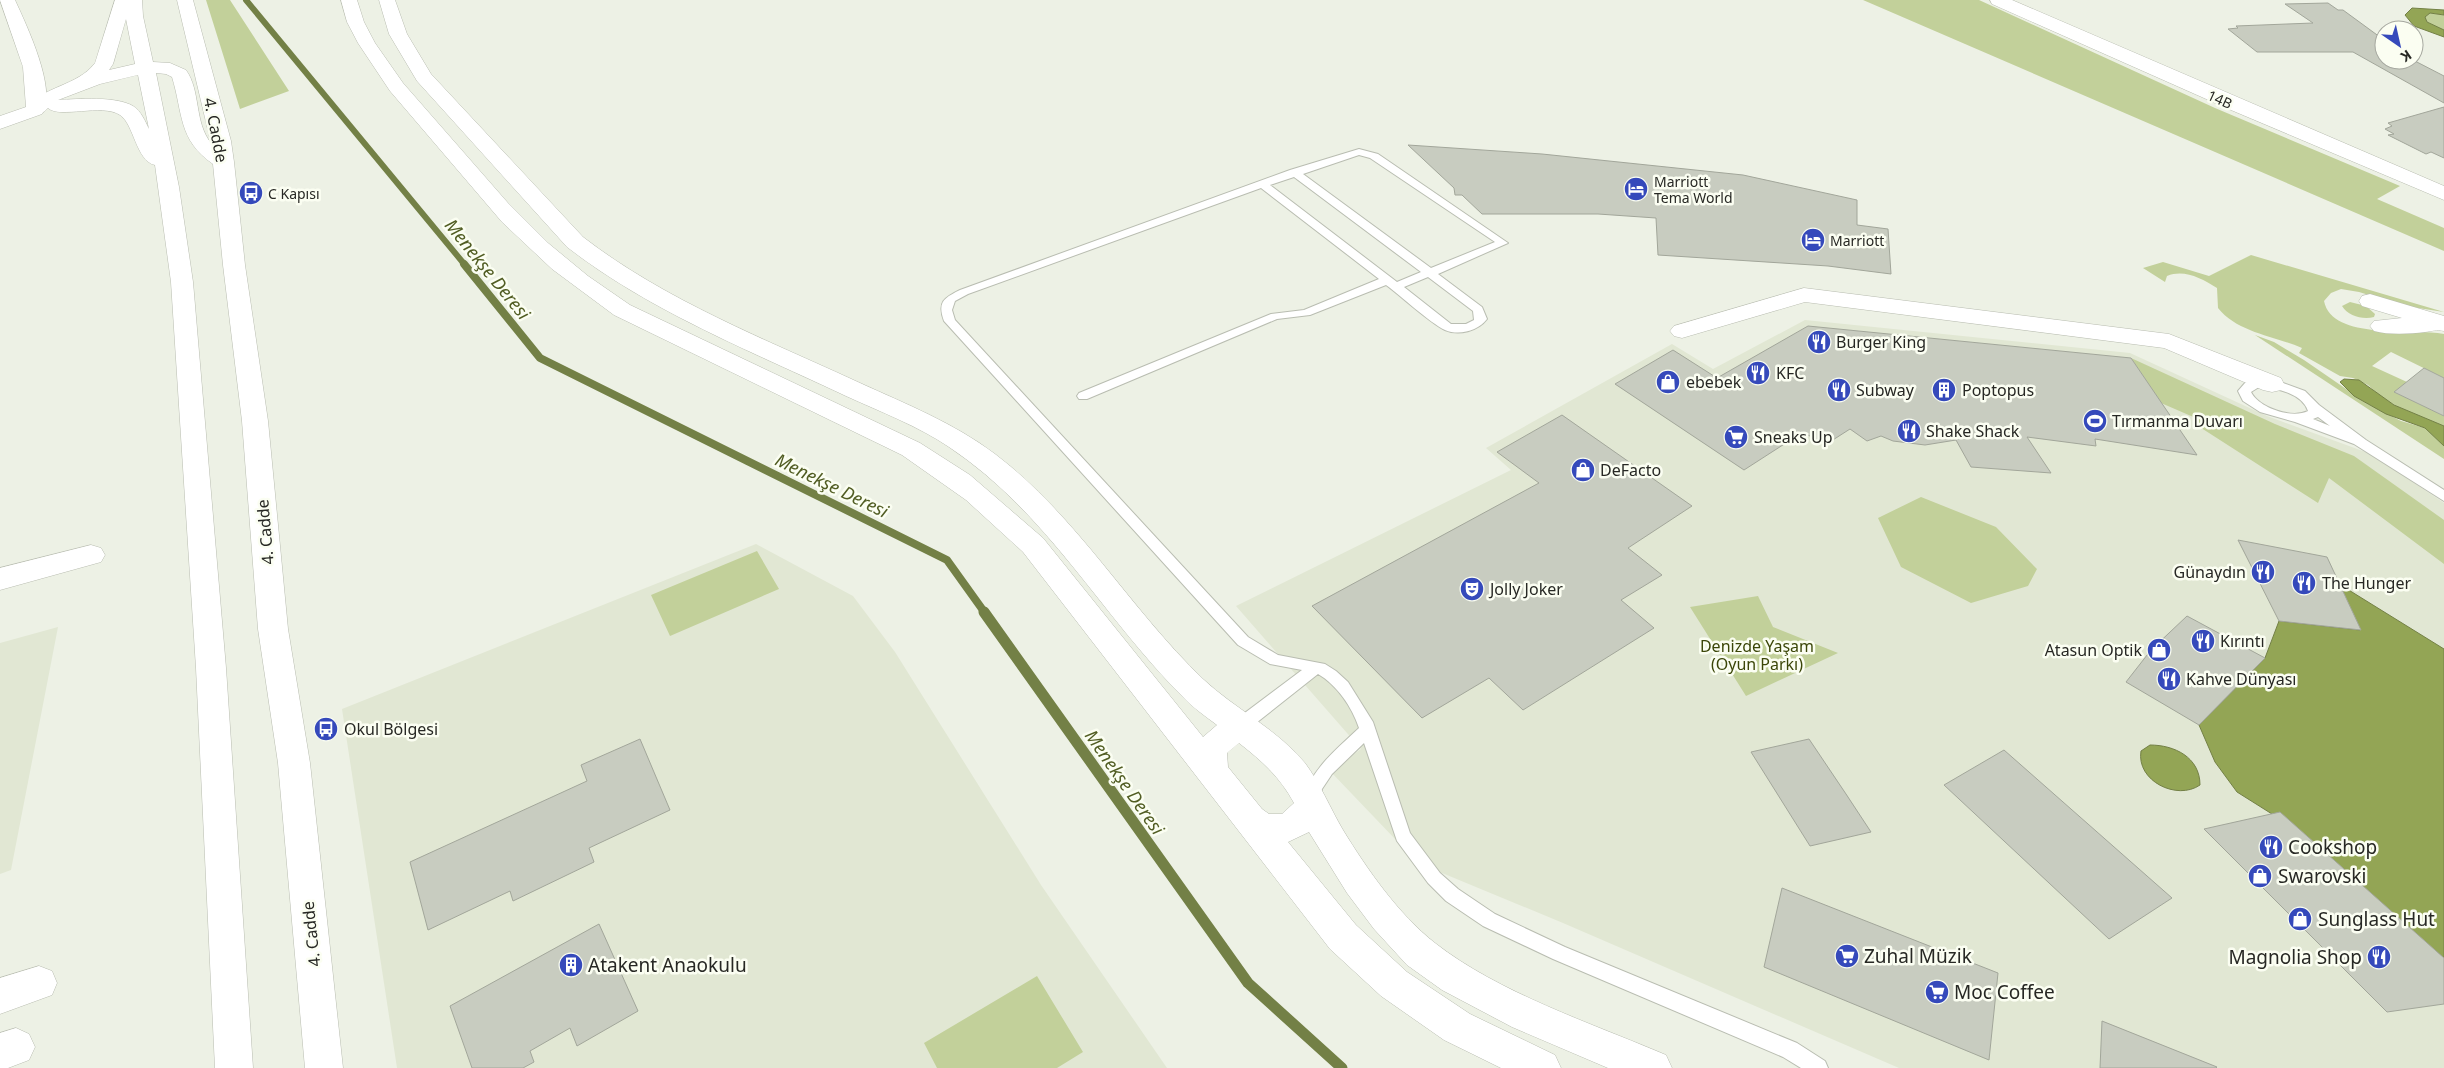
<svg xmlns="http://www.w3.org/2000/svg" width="2444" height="1068" font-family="'Noto Sans',sans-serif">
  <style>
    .built { fill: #e1e7d3 }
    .green { fill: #c2d09a }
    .water { fill: #93a555; stroke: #738046 }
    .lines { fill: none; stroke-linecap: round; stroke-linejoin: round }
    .stream-far2 { stroke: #738046; stroke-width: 6 }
    .stream-far1 { stroke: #738046; stroke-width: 8 }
    .stream { stroke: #738046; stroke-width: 11 }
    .building { fill: #c8ccc0; stroke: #a2a69a }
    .lane-casing { stroke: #b9bdb1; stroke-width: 2 }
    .street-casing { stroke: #b9bdb1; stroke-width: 1 }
    .secondary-casing { stroke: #b9bdb1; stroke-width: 1 }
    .primary-casing { stroke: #b9bdb1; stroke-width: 1 }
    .lane { fill: #fff; fill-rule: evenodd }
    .street { fill: #fff; fill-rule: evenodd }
    .secondary { fill: #fff; fill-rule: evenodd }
    .primary { fill: #fff; fill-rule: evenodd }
    .labels { text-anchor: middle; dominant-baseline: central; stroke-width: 5; stroke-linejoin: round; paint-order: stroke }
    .far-street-label { font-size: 14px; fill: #272824; stroke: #fbfef2 }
    .far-poi-label { font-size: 14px; fill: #272824; stroke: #fbfef2; text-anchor: start }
    .street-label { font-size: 16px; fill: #272824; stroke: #fbfef2 }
    .poi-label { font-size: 16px; fill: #272824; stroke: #fbfef2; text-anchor: start }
    .park-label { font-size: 16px; fill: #3b4608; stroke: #fbfef2 }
    .water-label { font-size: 18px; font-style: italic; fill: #515d23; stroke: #fbfef2 }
    .near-poi-label { font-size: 19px; fill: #272824; stroke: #fbfef2; text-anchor: start }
  </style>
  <rect width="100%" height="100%" fill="#edf1e5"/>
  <path class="built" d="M1805 320 2130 353 2267 416 2371 454 2444 503V1068H1899L1563 923 1418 863 1330 771 1361 749 1236 606 1511 470 1486 448 1672 344 1713 369Z
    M756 544 853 596 895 652 1041 885 1167 1068H397L342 709Z
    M58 627 11 870 0 874V643Z"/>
  <path class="green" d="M206 0H230L289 91 240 109Z
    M1863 0H1979L2215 108 2400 186 2377 199 2444 228V251Z
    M2430 13 2444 15V30L2427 22 2425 17Z
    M2251 255 2444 312 2405 306 2359 292 2341 289 2331 293 2324 301C2332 341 2414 328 2444 334V378L2391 352 2372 366 2407 382 2395 392 2444 416V426L2402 409 2382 398 2368 385 2353 378 2340 376 2299 353 2302 348C2275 336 2238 333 2218 308L2217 288C2201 278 2184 269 2167 276L2165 282 2143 268 2163 262 2209 276Z
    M2350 302 2366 306 2375 314 2374 317C2363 320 2348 316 2342 306Z
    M2255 335 2274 342 2304 360 2368 404 2401 421 2425 428 2444 446V459Z
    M2131 358 2275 424 2354 456 2444 520V564L2329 478 2318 503 2195 424 2198 419 2161 403Z
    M1921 497 1996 527 2037 569 2028 586 1971 603 1901 567 1878 518Z
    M757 551 779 589 670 636 651 595Z
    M1758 596 1773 627 1838 653 1746 696 1690 607Z
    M1037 976 1083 1052 1057 1068H937L924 1043Z"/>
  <path class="water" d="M2412 8 2444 10V15L2430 13 2425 17 2427 22 2444 30V37L2414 26 2405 15Z
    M2344 379 2359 380 2394 405 2444 426V446L2425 428 2386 414 2354 396 2340 382Z
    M2339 584 2444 649V958L2272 814 2237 792 2215 762 2199 725 2265 658 2279 621 2360 630Z
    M2150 745C2174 745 2200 757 2200 785 2177 801 2136 781 2141 751Z"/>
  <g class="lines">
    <path class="stream-far2" d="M246 0 465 265"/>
    <path class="stream-far1" d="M464 264 540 358 947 560 985 613"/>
    <path class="stream" d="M984 612 1248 983 1342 1068"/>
  </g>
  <path class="building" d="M2328 3 2338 10H2343L2384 40V60H2413L2444 76V103L2353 52H2257L2228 29 2238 28 2236 26 2313 23 2285 4Z
    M2444 107V158L2431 152 2426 154 2388 135 2394 134 2385 129 2392 126 2388 123Z
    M1408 145 1542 154 1743 175 1857 200V225L1888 229 1891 274 1828 266 1658 255 1656 218 1598 214H1482L1462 195H1455L1454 188Z
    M1808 326 2131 358 2197 455 2095 439 2096 446 2027 437 2051 473 1971 467 1956 440 1925 445 1893 441 1881 436 1867 441 1850 429 1825 445 1803 432 1744 470 1615 384 1673 350 1717 378Z
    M2424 368 2444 378V416L2394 392Z
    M1562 415 1692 506 1628 548 1662 575 1621 600 1654 628 1523 710 1489 678 1422 718 1312 606 1539 483 1497 452Z
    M2238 540 2327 557 2361 630 2279 621Z
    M2187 616 2265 658 2199 725 2126 682 2151 650Z
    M640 739 670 810 589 848 594 862 513 901 510 891 428 930 410 862 587 781 581 765Z
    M1809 739 1846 794 1871 832 1810 846 1751 752Z
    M2004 750 2172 898 2109 939 1944 785Z
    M2280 812 2444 958V1004L2387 1012 2204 829Z
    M1782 888 1998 973 1989 1060 1764 967Z
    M599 924 638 1011 577 1046 570 1028 530 1051 534 1062 523 1068H472L450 1006Z
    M2102 1021 2217 1067 2216 1068H2100Z"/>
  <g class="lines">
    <g class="lane-casing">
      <path id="lane" d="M1359 149 1378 154 1508 243 1438 274 1482 307 1487 319C1478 331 1459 336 1445 330 1430 323 1400 295 1386 285L1310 315 1277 319 1087 399H1079L1077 396 1079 393 1271 314 1304 310 1379 279 1261 188 968 294 955 301 952 310 955 320 1248 637 1278 655 1325 664 1336 671 1348 682 1373 722 1410 833 1440 873 1458 889 1495 914 1565 947 1797 1043 1825 1061 1828 1068H1801L1783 1057 1553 959 1483 926 1446 901 1428 883 1397 841 1364 743 1332 774 1322 789 1317 804 1311 806 1305 804 1303 799C1313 767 1336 750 1359 728 1352 707 1337 685 1318 674L1246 731 1240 732 1234 731 1232 726 1234 721 1302 670 1270 664 1238 645 944 321C937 302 944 298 960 290L1290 170ZM1359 155 1370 158 1495 242 1431 268 1303 174ZM1294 177 1421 272 1397 282 1270 185ZM1428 277 1473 311 1474 320 1466 324H1451L1404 287Z
        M2258 379 2283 383 2305 391 2319 405 2366 440 2444 490V501L2354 444 2295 422 2260 412 2243 401 2238 391 2245 383ZM2259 387C2276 388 2302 393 2308 411 2292 419 2259 408 2251 392ZM2318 417 2330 426 2313 419Z"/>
    </g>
    <g class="street-casing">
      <path id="street" d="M1990 0H2012L2444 186V200L2231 110 1992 4Z
        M1804 288 2169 334 2281 378 2284 384 2281 390 2272 392 2263 390 2164 348 1805 302 1682 338 1674 336 1670 331 1674 326Z
        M2370 294 2444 316V331C2436 329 2433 331 2425 332 2409 334 2389 335 2374 331L2370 326 2374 321 2402 318 2362 306 2359 301 2362 296Z
        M91 545 101 548 105 555 101 562 0 590V568Z
        M39 966 52 971 57 983 52 995 0 1014V978Z
        M16 1028 29 1034 35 1047 29 1060 8 1068H0V1033Z"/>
    </g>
    <g class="secondary-casing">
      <path id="secondary" d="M0 0H15C26 24 58 91 42 114L0 129V116L26 107 23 67Z
        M341 0H357L364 22 375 43 403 83 508 203 548 243 588 276 630 305 920 443 970 475 1043 538 1203 737 1217 725C1205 716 1192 707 1182 696 1101 615 1048 513 949 447 918 426 881 412 846 396 751 351 651 312 567 247L417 81 389 34 379 0H395L407 34 431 74 583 237C666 301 765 339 860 383 906 404 954 423 995 454 1078 517 1129 608 1203 679 1235 709 1277 729 1305 763 1320 783 1330 808 1343 830 1367 869 1398 914 1435 943 1499 993 1591 1023 1666 1055L1672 1068H1608L1512 1027 1442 990 1407 965 1374 929 1347 893 1309 832 1288 842 1356 925 1407 972 1470 1014 1555 1055 1561 1068H1501L1444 1040 1381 996 1330 949 1023 552 966 500 902 455 614 315 552 269 502 222 390 91 358 43 347 22ZM1239 743C1262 761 1280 777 1294 803L1282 814H1269L1262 809 1228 767 1227 753Z"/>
    </g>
    <g class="primary-casing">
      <path id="primary" d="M115 0H142L143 16 153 62 170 63 186 70C201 91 194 122 211 143L177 0H193L231 141 234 162 245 265 268 421 288 629 310 763 343 1068H305L278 763 258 629 242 421 223 265 213 164C178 140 183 113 172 77L166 74 156 73 179 187 193 282 226 668 253 1068H215L196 668 171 282 155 165C136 161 134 124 120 115 102 103 60 119 48 108 41 115 37 116 28 114L25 110C43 85 77 87 95 63ZM126 19 135 64 109 70 113 64ZM138 75 149 129C145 121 141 111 133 106 116 96 78 99 58 100L100 84Z"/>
    </g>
    <use href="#lane" class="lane"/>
    <use href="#street" class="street"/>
    <use href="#secondary" class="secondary"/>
    <use href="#primary" class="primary"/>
  </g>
  <defs>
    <g id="hotel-disc" transform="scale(1.25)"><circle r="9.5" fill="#3549bb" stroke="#fbfef2"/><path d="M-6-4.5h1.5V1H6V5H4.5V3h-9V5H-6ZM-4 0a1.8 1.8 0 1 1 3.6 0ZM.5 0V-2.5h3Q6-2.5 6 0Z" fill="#fff"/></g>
    <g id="bus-disc" transform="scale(1.25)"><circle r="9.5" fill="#3549bb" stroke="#fbfef2"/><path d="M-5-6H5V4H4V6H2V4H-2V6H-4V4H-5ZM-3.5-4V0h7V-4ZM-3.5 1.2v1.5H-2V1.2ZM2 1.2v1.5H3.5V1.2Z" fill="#fff"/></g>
    <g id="restaurant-disc" transform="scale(1.25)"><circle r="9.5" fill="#3549bb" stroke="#fbfef2"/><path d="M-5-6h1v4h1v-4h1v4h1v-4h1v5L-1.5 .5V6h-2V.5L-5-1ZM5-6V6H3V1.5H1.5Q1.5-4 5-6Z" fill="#fff"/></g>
    <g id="shop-disc" transform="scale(1.25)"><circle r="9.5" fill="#3549bb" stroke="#fbfef2"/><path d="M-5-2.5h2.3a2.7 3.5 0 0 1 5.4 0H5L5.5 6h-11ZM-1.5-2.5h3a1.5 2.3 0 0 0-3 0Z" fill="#fff"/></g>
    <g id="building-disc" transform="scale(1.25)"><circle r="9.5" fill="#3549bb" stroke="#fbfef2"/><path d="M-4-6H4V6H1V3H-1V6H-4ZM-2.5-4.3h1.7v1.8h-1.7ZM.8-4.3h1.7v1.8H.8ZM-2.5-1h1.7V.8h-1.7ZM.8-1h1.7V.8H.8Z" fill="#fff"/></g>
    <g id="stadium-disc" transform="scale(1.25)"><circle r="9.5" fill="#3549bb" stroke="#fbfef2"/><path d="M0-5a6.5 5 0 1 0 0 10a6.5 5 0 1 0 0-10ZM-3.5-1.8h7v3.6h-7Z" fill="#fff"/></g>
    <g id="supermarket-disc" transform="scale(1.25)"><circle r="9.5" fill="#3549bb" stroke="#fbfef2"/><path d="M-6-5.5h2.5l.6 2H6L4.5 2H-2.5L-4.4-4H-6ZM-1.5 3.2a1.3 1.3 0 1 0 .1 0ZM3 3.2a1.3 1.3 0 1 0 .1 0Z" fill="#fff"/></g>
    <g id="theatre-disc" transform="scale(1.25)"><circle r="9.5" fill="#3549bb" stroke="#fbfef2"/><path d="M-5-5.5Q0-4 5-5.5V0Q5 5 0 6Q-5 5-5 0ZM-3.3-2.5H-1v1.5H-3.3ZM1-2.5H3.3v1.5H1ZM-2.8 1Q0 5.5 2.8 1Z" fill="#fff"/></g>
  </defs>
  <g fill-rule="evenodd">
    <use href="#hotel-disc" x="1636" y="189"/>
    <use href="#bus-disc" x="251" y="193"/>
    <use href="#hotel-disc" x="1813" y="240"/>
    <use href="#restaurant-disc" x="1819" y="342"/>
    <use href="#restaurant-disc" x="1758" y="373"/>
    <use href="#shop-disc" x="1668" y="382"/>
    <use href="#restaurant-disc" x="1839" y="390"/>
    <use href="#building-disc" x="1944" y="390"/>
    <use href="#stadium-disc" x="2095" y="421"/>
    <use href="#restaurant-disc" x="1909" y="431"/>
    <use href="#supermarket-disc" x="1736" y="437"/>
    <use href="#shop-disc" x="1583" y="470"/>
    <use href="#restaurant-disc" x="2263" y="572"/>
    <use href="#restaurant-disc" x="2304" y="583"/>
    <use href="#theatre-disc" x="1472" y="589"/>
    <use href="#restaurant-disc" x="2203" y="641"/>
    <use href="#shop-disc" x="2159" y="650"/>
    <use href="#restaurant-disc" x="2169" y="679"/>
    <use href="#bus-disc" x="326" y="729"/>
    <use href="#restaurant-disc" x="2271" y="847"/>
    <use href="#shop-disc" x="2260" y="876"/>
    <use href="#shop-disc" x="2300" y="919"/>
    <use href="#supermarket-disc" x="1847" y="956"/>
    <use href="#restaurant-disc" x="2379" y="957"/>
    <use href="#building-disc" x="571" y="965"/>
    <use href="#supermarket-disc" x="1937" y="992"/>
  </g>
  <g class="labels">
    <g class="far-street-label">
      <text transform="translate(2220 99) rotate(24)">14B</text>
    </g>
    <g class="far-poi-label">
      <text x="1654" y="181">Marriott<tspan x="1654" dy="16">Tema World</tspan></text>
      <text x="268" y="193">C Kapısı</text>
      <text x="1830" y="240">Marriott</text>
    </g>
    <g class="street-label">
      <text transform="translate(216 130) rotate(79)">4. Cadde</text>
      <text transform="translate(265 532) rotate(-95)">4. Cadde</text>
      <text transform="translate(311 934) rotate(-96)">4. Cadde</text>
    </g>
    <g class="poi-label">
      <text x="1836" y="342">Burger King</text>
      <text x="1776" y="373">KFC</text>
      <text x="1686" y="382">ebebek</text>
      <text x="1856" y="390">Subway</text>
      <text x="1962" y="390">Poptopus</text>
      <text x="2112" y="421">Tırmanma Duvarı</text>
      <text x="1926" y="431">Shake Shack</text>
      <text x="1754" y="437">Sneaks Up</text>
      <text x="1600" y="470">DeFacto</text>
      <text x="2246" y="572" text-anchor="end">Günaydın</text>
      <text x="2322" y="583">The Hunger</text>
      <text x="1490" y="589">Jolly Joker</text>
      <text x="2220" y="641">Kırıntı</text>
      <text x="2142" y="650" text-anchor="end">Atasun Optik</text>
      <text x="2186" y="679">Kahve Dünyası</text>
      <text x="344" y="729">Okul Bölgesi</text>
    </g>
    <g class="park-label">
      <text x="1757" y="646">Denizde Yaşam<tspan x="1757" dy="18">(Oyun Parkı)</tspan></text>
    </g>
    <g class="water-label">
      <text transform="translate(488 269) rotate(51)">Menekşe Deresi</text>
      <text transform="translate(832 485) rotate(26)">Menekşe Deresi</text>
      <text transform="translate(1125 782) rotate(55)">Menekşe Deresi</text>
    </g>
    <g class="near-poi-label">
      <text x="2288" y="847">Cookshop</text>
      <text x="2278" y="876">Swarovski</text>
      <text x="2318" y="919">Sunglass Hut</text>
      <text x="1864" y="956">Zuhal Müzik</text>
      <text x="2362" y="957" text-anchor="end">Magnolia Shop</text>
      <text x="588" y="965">Atakent Anaokulu</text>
      <text x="1954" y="992">Moc Coffee</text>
    </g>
  </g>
  <g transform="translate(2399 45) rotate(146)"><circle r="24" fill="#fbfef2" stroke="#a6a8a0"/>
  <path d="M0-4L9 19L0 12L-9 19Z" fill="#3549bb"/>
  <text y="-8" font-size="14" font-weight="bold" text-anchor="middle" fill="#272824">K</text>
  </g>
</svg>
